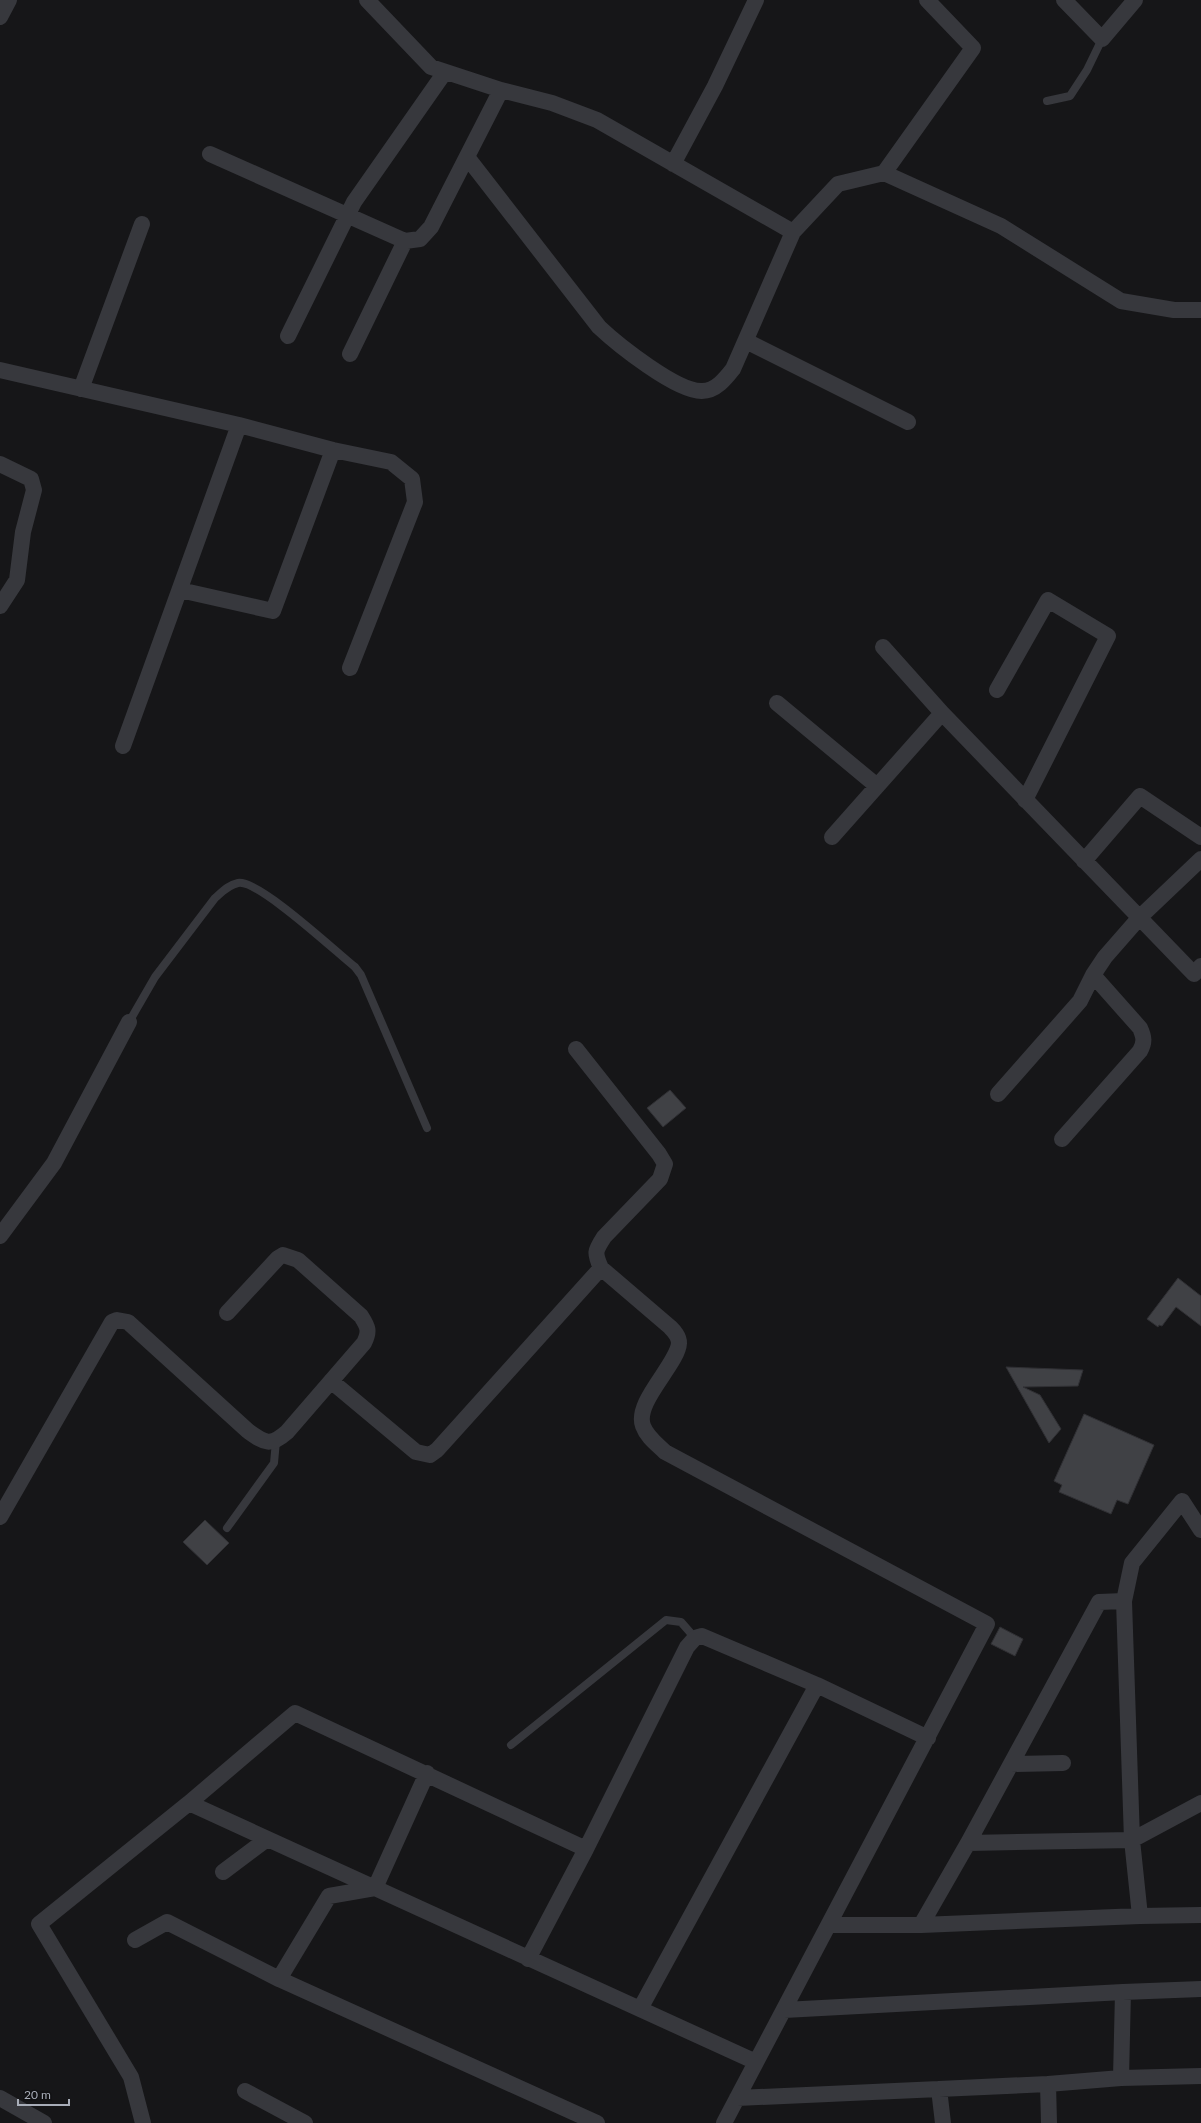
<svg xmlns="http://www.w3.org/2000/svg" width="1201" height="2123" font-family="Lato,sans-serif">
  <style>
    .building { fill: #404145; stroke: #303034 }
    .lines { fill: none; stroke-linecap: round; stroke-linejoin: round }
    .service { stroke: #37383d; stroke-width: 8 }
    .minor { stroke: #37383d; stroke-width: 16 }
  </style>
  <rect width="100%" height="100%" fill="#161618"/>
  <path class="building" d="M670 1090 686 1108 663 1127 647 1108Z
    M1178 1278 1201 1296V1326L1176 1307 1162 1326 1159 1325 1158 1327 1147 1319Z
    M1006 1367 1083 1370 1078 1386 1023 1387 1040 1395 1061 1429 1049 1443Z
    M1084 1414 1154 1445 1128 1504 1117 1500 1111 1514 1059 1492 1062 1485 1054 1481Z
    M205 1520 229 1543 207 1565 183 1542Z
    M1000 1627 1023 1639 1015 1656 991 1644Z"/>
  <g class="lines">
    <path class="service" d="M1047 101 1070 96 1087 70 1102 39
      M129 1022 155 977 215 898C222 892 228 885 238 883 258 879 336 952 355 967L361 975 427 1128
      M227 1528 274 1463 276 1441
      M511 1745 666 1620 681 1622 695 1638"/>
    <path class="minor" d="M367 0 431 67 501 90 552 103 597 120 793 232 838 184 884 173 1001 226 1121 301 1174 310H1201
      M1064 0 1102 39 1135 0
      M0 17 9 0
      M210 154 405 241 420 239 431 227 501 90
      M467 157 599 327C617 344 677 392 702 391 716 391 726 378 733 369L793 232
      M673 164 715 86 756 0
      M884 173 973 48 927 0
      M288 336 354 202 445 72
      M746 341 908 422
      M350 354 405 241
      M0 370 239 425 333 450 391 462 412 479 415 502 350 668
      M81 389 142 224
      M0 464 31 479 34 490 23 532 17 580 0 606
      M180 590 273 611 333 450
      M883 647 942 713
      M997 690 1048 600 1108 636 1025 800
      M777 703 877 786
      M123 746 239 425
      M832 837 942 713 1194 974 1201 966
      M1084 861 1140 796 1201 837
      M576 1049 659 1154 665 1164 660 1179 604 1237C595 1251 594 1252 601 1268L670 1327C674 1331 679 1336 679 1343 678 1364 634 1402 643 1426 647 1437 657 1444 665 1452L987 1624 724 2123
      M998 1094 1080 1001 1093 975 1105 957 1140 917 1201 859
      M1062 1139 1140 1051C1145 1042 1144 1037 1140 1028L1093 975
      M0 1236 54 1163 129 1022
      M331 1381 416 1452 430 1455 437 1450 601 1268
      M0 1517 112 1322 117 1320 128 1322 248 1431C265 1443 270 1447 287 1432L364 1343C370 1331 368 1327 361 1316L298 1260 283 1255 278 1258 227 1313
      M1124 1601 1132 1563 1182 1501 1201 1530
      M1011 1764 1063 1763
      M427 1773 375 1888 329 1896 279 1979 597 2123
      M968 1843 1132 1840 1201 1803
      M223 1872 267 1839
      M1140 1916 1201 1915
      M829 1925H921L1140 1916 1132 1840 1124 1601 1099 1602 968 1843 921 1925
      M135 1940 167 1922 279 1979
      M528 1959 586 1849
      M1123 1992 1201 1989
      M640 2009 817 1685
      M784 2010 1123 1992 1121 2078 1048 2084 1049 2123
      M756 2062 189 1803 295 1713 586 1849 687 1647 695 1638 702 1636 817 1685 928 1738
      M1121 2078 1201 2076
      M245 2091 305 2123
      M0 2098 44 2123
      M737 2098 939 2089
      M143 2123 131 2077 39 1924 189 1803
      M943 2123 939 2089 1048 2084"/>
  </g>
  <path d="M18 2099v6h51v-6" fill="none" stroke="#a8adb8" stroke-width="2"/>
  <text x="24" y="2099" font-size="12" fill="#a8adb8" stroke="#111113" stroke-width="3" paint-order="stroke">20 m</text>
</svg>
